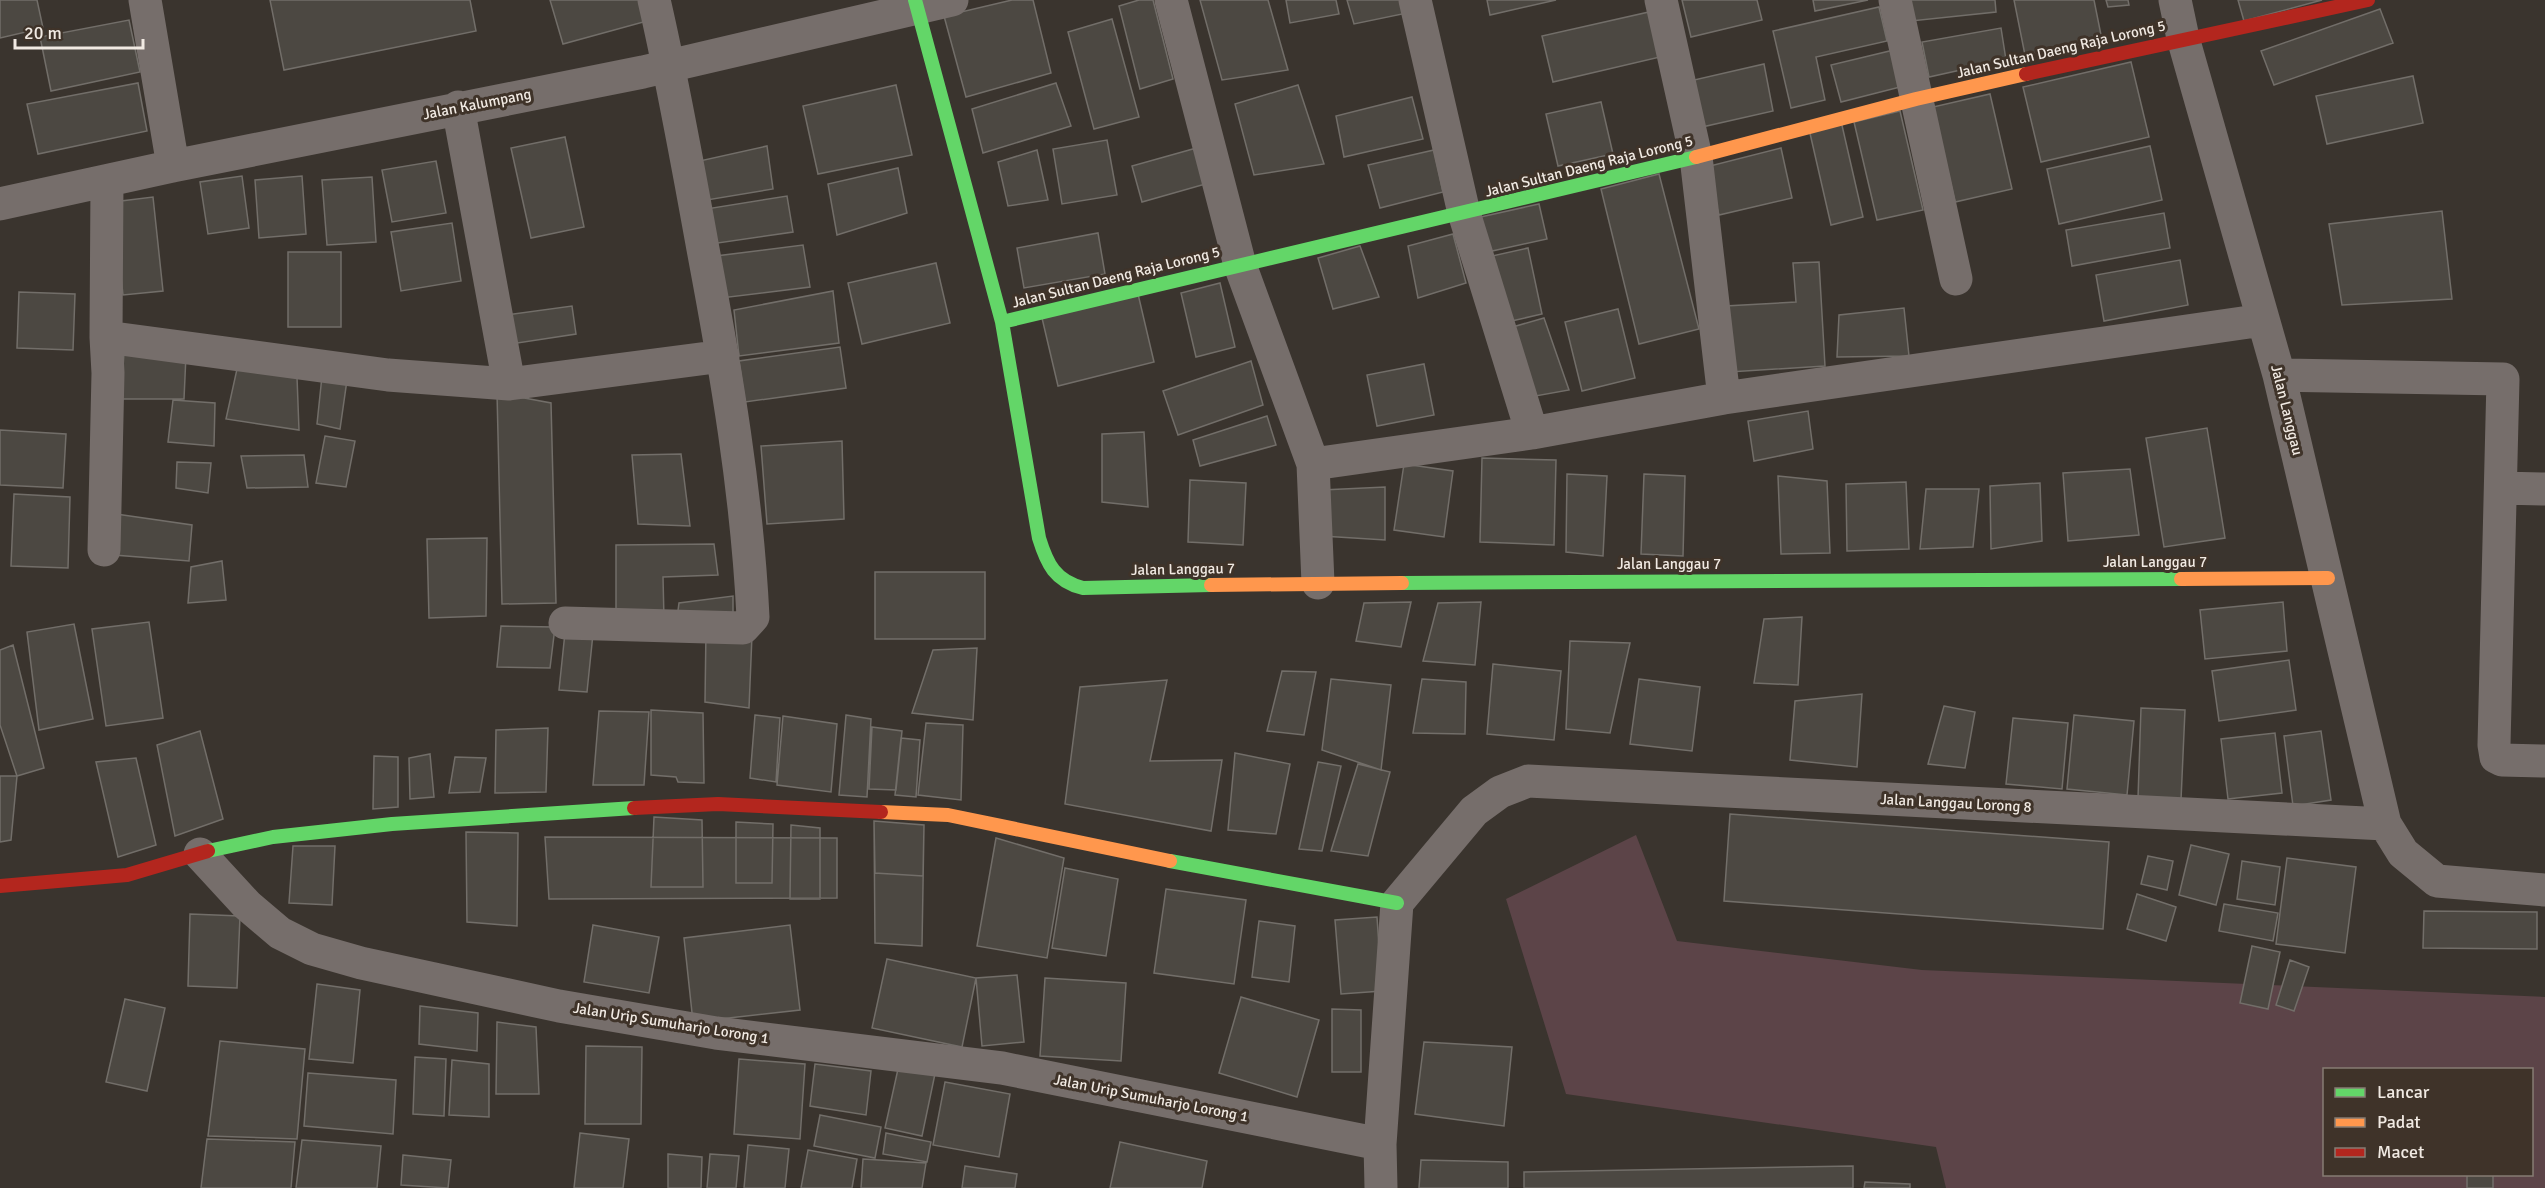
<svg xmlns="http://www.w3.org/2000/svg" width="2545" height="1188" font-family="Signika,sans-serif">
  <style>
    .green { fill: #5c4448; fill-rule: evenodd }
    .building { fill: #4c4842; stroke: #726e69; stroke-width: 1.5 }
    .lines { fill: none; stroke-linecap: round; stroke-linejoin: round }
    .street { stroke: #766e6b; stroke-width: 33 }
    .fast { stroke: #63d668; stroke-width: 14 }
    .slow { stroke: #ff974d; stroke-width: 14 }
    .jam { stroke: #b3261e; stroke-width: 14 }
    .labels { text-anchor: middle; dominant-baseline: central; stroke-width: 6; stroke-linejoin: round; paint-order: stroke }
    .street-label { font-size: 15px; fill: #f1eae3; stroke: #3f3329 }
  </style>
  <rect width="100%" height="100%" fill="#3a342e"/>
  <path class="green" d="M1636 835 1677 941 1922 970 2545 997V1188H1946L1936 1147 1566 1094 1506 899ZM2324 1070H2532V1174H2324Z"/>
  <path class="building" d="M0 0H37L43 28 0 38Z
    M270 0H470L476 31 284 70Z
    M550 0H641L647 21 563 44Z
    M1012 0H1033L1051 73 966 97 944 16Z
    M1139 0H1153L1173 79 1140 89 1119 6Z
    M1200 0H1268L1288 70 1222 80Z
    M1286 0H1336L1339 14 1290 23Z
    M1347 0H1408L1412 12 1354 24Z
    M1487 0H1556L1490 15Z
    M1682 0H1757L1762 20 1691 37Z
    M1813 0H1868L1815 11Z
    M1908 0H1995L1996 12 1911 21Z
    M2014 0H2094L2102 40 2025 55Z
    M2106 0H2128L2129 5 2108 7Z
    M2238 0H2322L2244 21Z
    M1879 7 1887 41 1816 57 1825 100 1791 108 1773 31Z
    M2380 9 2393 43 2274 85 2261 51Z
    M1649 12 1660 57 1553 82 1542 36Z
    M1112 19 1139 117 1094 129 1068 32Z
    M129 20 140 72 51 91 40 37Z
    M2001 28 2006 60 1929 77 1922 42Z
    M1898 49 1908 85 1841 102 1831 65Z
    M2131 62 2149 137 2041 162 2023 87Z
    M1764 64 1773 111 1702 127 1694 80Z
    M2413 76 2423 123 2327 144 2316 96Z
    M138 83 147 131 38 154 27 104Z
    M1056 83 1071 126 983 153 972 109Z
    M896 85 912 155 818 174 803 106Z
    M1298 85 1324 164 1254 175 1235 104Z
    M1990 94 2012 189 1955 202 1933 107Z
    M1412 97 1423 139 1344 157 1336 116Z
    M1601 102 1613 154 1558 166 1546 114Z
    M1900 111 1923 210 1877 220 1854 122Z
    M1841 121 1863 217 1831 225 1809 129Z
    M565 137 584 227 531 238 511 148Z
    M1107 140 1117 195 1062 204 1053 149Z
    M767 146 773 189 701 201 695 162Z
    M2150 146 2162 200 2059 224 2047 169Z
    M1200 147 1209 183 1142 202 1132 166Z
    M1781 148 1792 198 1719 215 1706 167Z
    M1037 150 1048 200 1008 206 998 162Z
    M1434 150 1443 192 1380 208 1368 165Z
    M436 161 446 213 392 222 382 170Z
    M898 168 907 213 837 235 828 184Z
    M1659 174 1699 329 1639 344 1601 189Z
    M242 176 249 228 208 234 200 182Z
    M302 176 306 234 259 238 255 180Z
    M372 177 376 242 327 245 322 180Z
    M787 196 793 232 711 244 706 209Z
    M153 197 163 291 123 295 113 202Z
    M1539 204 1547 239 1483 253 1476 218Z
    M2442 211 2452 299 2342 305 2329 224Z
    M2164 213 2170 248 2072 266 2066 230Z
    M452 223 461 281 401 291 391 232Z
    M1098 233 1105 274 1024 288 1017 248Z
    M1453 234 1466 283 1418 298 1408 246Z
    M803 245 810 287 721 298 716 256Z
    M1360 246 1379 297 1333 309 1318 258Z
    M1528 248 1542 314 1507 322 1492 256Z
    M288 252H341V327H288Z
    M2180 260 2188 305 2104 321 2096 275Z
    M1819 262 1825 366 1729 372 1725 306 1796 302 1793 263Z
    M936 263 950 323 862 344 848 283Z
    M1220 283 1235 347 1196 357 1181 293Z
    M833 291 839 343 739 356 734 310Z
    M19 292 75 294 73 350 17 348Z
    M1138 294 1154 362 1058 386 1042 318Z
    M572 306 576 334 511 344 507 315Z
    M1904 308 1909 356 1837 357 1839 315Z
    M1618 309 1635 378 1582 391 1565 322Z
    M1544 318 1569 390 1530 397 1509 328Z
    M840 347 846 388 745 402 739 361Z
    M124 352 186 355 184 399H121Z
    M1251 361 1263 405 1178 435 1163 391Z
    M1424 364 1434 415 1377 426 1367 375Z
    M237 369 297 377 299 430 226 419Z
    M322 376 347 380 340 429 317 424Z
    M497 393 551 403 556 603 502 604Z
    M173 400 215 403 214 446 168 442Z
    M1808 411 1813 449 1754 461 1748 421Z
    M1267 416 1276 445 1200 466 1193 440Z
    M2207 428 2225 538 2164 547 2146 438Z
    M0 430 66 434 63 488 0 485Z
    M1144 432 1148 507 1102 502V434Z
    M325 436 355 441 346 487 316 483Z
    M842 441 844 519 767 524 761 446Z
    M681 454 690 526 638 524 632 455Z
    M304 455 308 487 247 488 241 456Z
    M1482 458 1556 460 1554 545 1480 542Z
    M177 462 211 463 208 493 176 488Z
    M1404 464 1453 471 1444 537 1394 530Z
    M2130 469 2139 535 2068 541 2063 473Z
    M1567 474 1607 476 1603 556 1566 552Z
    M1644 474 1685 476 1683 556 1641 554Z
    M1778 476 1827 481 1830 553 1781 554Z
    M1190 480 1246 483 1243 545 1188 542Z
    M1906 482 1909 549 1847 551 1846 484Z
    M2040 483 2042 541 1991 549 1990 486Z
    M1385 487V540L1322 536V490Z
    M1926 489H1979L1973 547 1920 549Z
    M14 494 70 497 68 568 11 566Z
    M116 514 192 525 189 561 114 555Z
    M487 538 486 616 429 618 427 539Z
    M714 544 718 575 663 577 664 619 616 614V545Z
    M222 561 226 600 188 603 191 567Z
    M875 572H985V639H875Z
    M733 596V627L676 626 679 603Z
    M1411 602 1401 647 1356 641 1364 603Z
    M1481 602 1475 665 1423 661 1438 603Z
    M2283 602 2287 651 2205 659 2200 610Z
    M1802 617 1798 685 1754 683 1764 619Z
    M149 622 163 718 106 726 92 629Z
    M566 623 594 624 587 692 559 690Z
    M74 624 93 719 39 730 27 632Z
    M501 626 555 627 550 668 497 667Z
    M706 630 752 635 749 708 705 702Z
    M1570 641 1630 643 1610 733 1566 729Z
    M13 645 44 768 17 776 0 725V650Z
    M977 648 973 720 912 713 933 650Z
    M2289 660 2296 710 2219 721 2212 671Z
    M1493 664 1561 671 1554 740 1487 734Z
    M1282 671 1316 672 1304 735 1267 731Z
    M1331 679 1391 685 1381 770 1322 750Z
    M1422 679 1466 682 1465 734 1413 733Z
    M1639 679 1700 687 1692 751 1630 744Z
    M1167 680 1150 761 1222 760 1211 831 1065 804 1080 687Z
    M1862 694 1857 767 1790 760 1795 701Z
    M1944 706 1975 712 1965 768 1928 764Z
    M2141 708 2185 710 2181 800 2138 798Z
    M651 710 703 713 704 783 678 782 676 777 651 775Z
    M599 711 649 712 644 785H593Z
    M755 715 780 718 776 782 750 778Z
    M846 715 871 719 867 797 839 795Z
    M2074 715 2134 721 2127 795 2067 789Z
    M783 716 837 724 831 792 777 785Z
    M2013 718 2068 723 2062 789 2006 784Z
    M926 723 963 725 961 800 918 795Z
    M872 727 902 731 896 790 869 789Z
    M548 728 546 792 495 793 496 730Z
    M200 731 223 819 175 836 157 745Z
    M2321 731 2331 800 2293 806 2284 736Z
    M2275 733 2282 793 2228 799 2221 739Z
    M901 738 920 740 916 797 895 795Z
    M1235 753 1290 764 1276 834 1228 830Z
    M430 754 434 797 410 799 409 758Z
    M374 756 398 757V807L373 809Z
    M455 757 486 758 480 792 449 793Z
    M136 758 156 845 118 857 96 762Z
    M1318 762 1341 766 1322 851 1299 849Z
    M1358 764 1390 772 1368 856 1331 851Z
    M0 776H17L11 840 0 842Z
    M1730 814 2109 842 2103 929 1724 901Z
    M654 817 702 820 703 887H651Z
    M874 821 924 825 922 946 875 943Z
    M874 821 924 825 923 876 875 873Z
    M736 822 773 824 772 883H736Z
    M791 825 820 828V899H790Z
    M466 832 518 833 517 926 467 922Z
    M545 837 837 838V898L549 899Z
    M996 838 1064 858 1047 958 977 946Z
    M2191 845 2229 854 2216 905 2179 895Z
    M293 846H335L332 905 289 903Z
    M2148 856 2173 861 2167 890 2141 884Z
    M2287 858 2356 867 2345 953 2276 944Z
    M2242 861 2280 867 2275 905 2237 899Z
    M1065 868 1118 879 1106 956 1052 948Z
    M1166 889 1246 900 1234 984 1154 973Z
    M2137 894 2176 907 2166 941 2127 929Z
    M2224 904 2278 913 2273 941 2219 931Z
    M2424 911 2537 912V949L2423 948Z
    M190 914 240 916 237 988 188 986Z
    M1377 917 1382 991 1341 994 1335 920Z
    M1259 921 1295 926 1289 982 1252 977Z
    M593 925 659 937 649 993 584 982Z
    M790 925 800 1010 693 1022 684 938Z
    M2252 946 2280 952 2268 1009 2240 1003Z
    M887 959 976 978 962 1047 872 1028Z
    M2290 960 2309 967 2294 1011 2276 1005Z
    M1017 975 1024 1042 982 1046 976 978Z
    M1045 978 1126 983 1121 1061 1040 1056Z
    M317 984 360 990 353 1063 309 1059Z
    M1241 997 1319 1020 1297 1097 1219 1073Z
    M125 999 165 1008 147 1091 106 1082Z
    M420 1006 478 1013 477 1051 419 1044Z
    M1332 1009 1361 1010V1072H1332Z
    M497 1022 536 1027 539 1094H496Z
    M220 1041 305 1049 297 1139 208 1136Z
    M1424 1042 1512 1047 1504 1126 1415 1114Z
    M586 1046 642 1047 641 1124H585Z
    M415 1057 446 1059 444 1116 413 1114Z
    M739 1059 805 1064 800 1139 734 1134Z
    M452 1060 489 1064V1117L449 1115Z
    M900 1060 936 1069 922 1136 885 1128Z
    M815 1064 871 1071 866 1115 810 1106Z
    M308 1073 396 1080 393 1134 304 1126Z
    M945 1082 1010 1094 999 1157 933 1145Z
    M820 1115 881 1127 875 1158 814 1146Z
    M580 1133 629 1139 623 1188H574Z
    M886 1133 931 1142 927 1162 883 1154Z
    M207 1139 295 1142 291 1188H201Z
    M302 1140 381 1146 377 1188H296Z
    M1120 1142 1207 1161 1202 1188H1110Z
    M748 1145 789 1149 785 1188H744Z
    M808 1150 857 1159 852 1188H801Z
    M668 1154 702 1157 701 1188H668Z
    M710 1154 739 1156 736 1188H707Z
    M403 1155 451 1160 448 1188 401 1185Z
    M863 1159 926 1163 922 1188H861Z
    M1421 1160 1508 1162V1188H1419Z
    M965 1166 1017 1174 1015 1188H962Z
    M1853 1166V1188H1524V1172Z
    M2467 1174H2493V1188H2467Z
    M1865 1182 1910 1184V1188H1864Z"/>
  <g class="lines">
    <path class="street" d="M145 0 173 166
      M1171 0 1240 265 1313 464 1318 583
      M1415 0 1464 213 1532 433
      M1661 0 1696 157 1724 398
      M1895 0 1956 279
      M2175 0 2183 38 2279 375 2385 824 2403 853 2437 881 2545 890
      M458 107 509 384
      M0 204 173 166 643 72 952 0
      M106 337 388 375 509 384 723 356
      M2279 375 2503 379 2494 745 2496 757 2502 760 2545 761
      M1313 464 1532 433 1724 398 2263 320
      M2501 488 2545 489
      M104 550 108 373 106 337 107 181
      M565 623 743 628 753 617C747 493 726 371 703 249 688 166 673 82 654 0
      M200 854 247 905 280 933 312 949 361 963 559 1006 716 1033 1002 1068 1380 1144
      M1381 1188 1380 1144 1397 903 1474 811 1500 792 1528 781 2385 824"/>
    <path class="fast" d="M915 0 1002 322 1039 538C1047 564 1055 581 1083 588L1211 585
      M1002 322 1696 157
      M1402 583 2181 579
      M208 851 273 837 392 824 634 808
      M1170 861 1397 903"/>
    <path class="slow" d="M1696 157 1916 99 2026 74
      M2181 579 2328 578
      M1211 585 1402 583
      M881 812 948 815 1170 861"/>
    <path class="jam" d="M2026 74 2368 0
      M634 808 718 804 881 812
      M0 886 127 875 208 851"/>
  </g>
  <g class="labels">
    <g class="street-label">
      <text transform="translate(2061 49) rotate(-13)">Jalan Sultan Daeng Raja Lorong 5</text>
      <text transform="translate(477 104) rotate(-11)">Jalan Kalumpang</text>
      <text transform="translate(1589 166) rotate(-14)">Jalan Sultan Daeng Raja Lorong 5</text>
      <text transform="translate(1116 277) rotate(-14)">Jalan Sultan Daeng Raja Lorong 5</text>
      <text transform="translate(2287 410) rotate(76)">Jalan Langgau</text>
      <text x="2155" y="562">Jalan Langgau 7</text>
      <text x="1669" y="564">Jalan Langgau 7</text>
      <text transform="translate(1183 569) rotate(-1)">Jalan Langgau 7</text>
      <text transform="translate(1956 803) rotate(3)">Jalan Langgau Lorong 8</text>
      <text transform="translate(671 1023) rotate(9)">Jalan Urip Sumuharjo Lorong 1</text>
      <text transform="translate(1151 1098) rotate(11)">Jalan Urip Sumuharjo Lorong 1</text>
    </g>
  </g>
  <rect x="2323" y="1068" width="210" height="108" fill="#3f3329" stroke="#867c73" stroke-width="1.5"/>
  <rect x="2335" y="1088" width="30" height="9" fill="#63d668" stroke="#867c73" stroke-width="1.5"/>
  <text x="2377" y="1098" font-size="18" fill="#f1eae3">Lancar</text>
  <rect x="2335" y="1118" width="30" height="9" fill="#ff974d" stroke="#867c73" stroke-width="1.5"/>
  <text x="2377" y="1128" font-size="18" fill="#f1eae3">Padat</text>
  <rect x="2335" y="1148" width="30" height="9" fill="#b3261e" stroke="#867c73" stroke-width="1.5"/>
  <text x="2377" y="1158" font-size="18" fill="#f1eae3">Macet</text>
  <path d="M15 39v9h128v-9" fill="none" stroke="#f1eae3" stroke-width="3"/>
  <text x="24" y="39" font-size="18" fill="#f1eae3" stroke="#3f3329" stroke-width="4.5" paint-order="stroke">20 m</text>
</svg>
